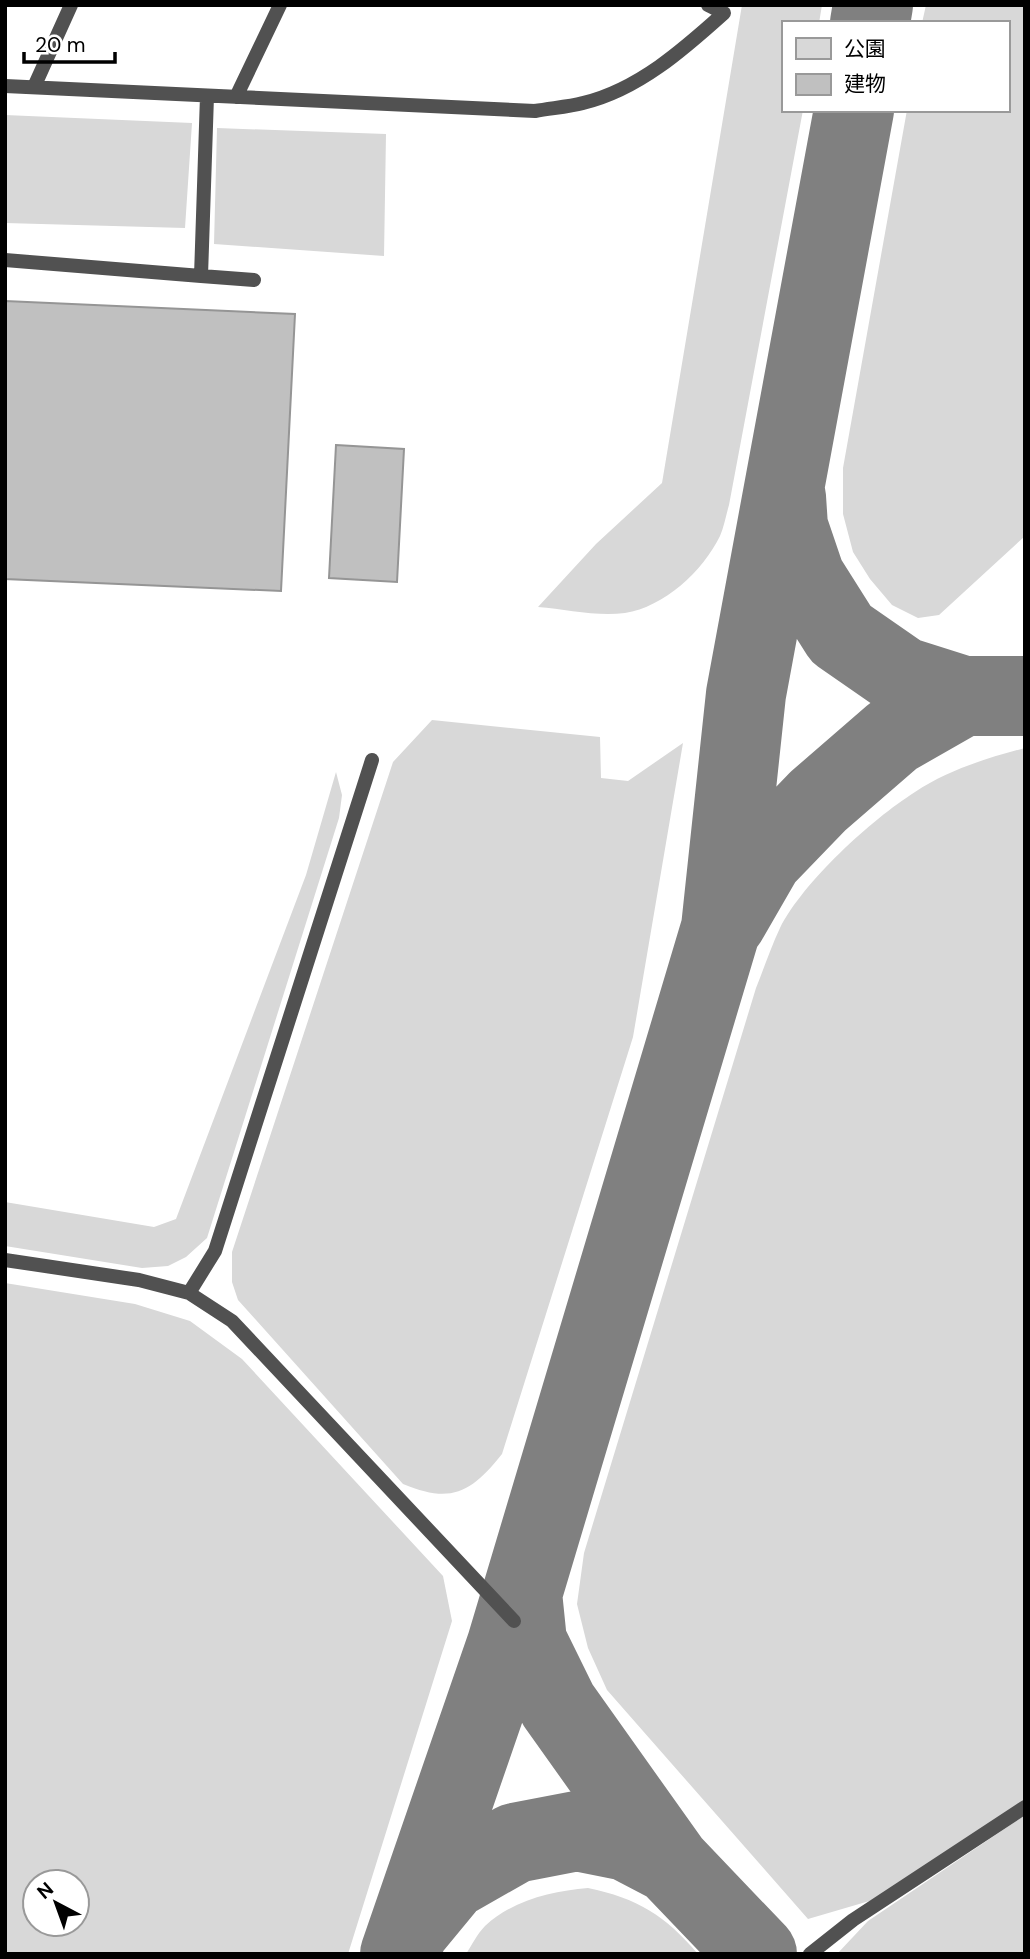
<svg xmlns="http://www.w3.org/2000/svg" width="1030" height="1959" font-family="'DM Sans','Noto Sans JP',sans-serif">
  <style>
    .green { fill: #d8d8d8; fill-rule: evenodd }
    .lines { fill: none; stroke-linecap: round; stroke-linejoin: round }
    .taxiway { stroke: #808080; stroke-width: 80 }
    .building { fill: #c0c0c0; stroke: #959595; stroke-width: 2 }
    .lane { stroke: #515151; stroke-width: 14 }
  </style>
  <rect width="100%" height="100%" fill="#fff"/>
  <path class="green" d="M742 5H822L819 23H783V110H803L729 505C726 515 724 527 720 536 703 571 664 607 625 613 597 617 566 609 538 607L596 544 662 483Z
    M926 5H1025V536L939 615 918 618 892 605 870 579 853 552 843 514V468L907 110H1007V23H922Z
    M5 115 192 123 185 228 5 223Z
    M217 128 386 134 384 256 214 244Z
    M432 720 600 737 601 778 628 781 683 743 633 1037 502 1454C471 1493 451 1504 403 1484L238 1300 232 1282V1252L393 762Z
    M1025 748V1800L883 1897 808 1919 607 1690 588 1648 577 1604 584 1553 756 988C764 968 771 947 780 928 804 881 871 820 915 792 948 770 987 758 1025 748Z
    M336 772 342 795 339 818 207 1238 186 1257 168 1266 142 1268 5 1246V1202L154 1227 176 1219 306 875Z
    M5 1283 135 1304 190 1321 242 1359 443 1576 452 1621 348 1954H5ZM77 1882V1924H35V1882Z
    M1025 1815V1954H837L868 1921Z
    M588 1888C637 1898 666 1916 698 1954H466C472 1945 477 1934 485 1926 513 1900 552 1891 588 1888Z"/>
  <g class="lines">
    <path class="taxiway" d="M870 23 873 5
      M786 497 788 527 805 577 841 634 903 677 963 696H1025
      M726 922 763 858 818 801 893 736 963 696
      M522 1593 527 1642 558 1705 671 1864 757 1954
      M412 1926 450 1880 515 1843 577 1831 627 1841 671 1864
      M400 1954 507 1644 721 928 746 694 854 110"/>
  </g>
  <path class="building" d="M5 301 295 314 281 591 5 579Z
    M336 445 404 449 397 582 329 578Z"/>
  <g class="lines">
    <path class="lane" d="M5 86 535 111C551 108 568 107 583 103 638 90 684 49 724 13L708 5
      M34 87 71 5
      M236 97 280 5
      M5 260 201 276 207 96
      M201 276 254 280
      M5 1260 139 1280 189 1293 232 1321 514 1621
      M189 1293 215 1251 372 760
      M810 1954 853 1920 1025 1807"/>
  </g>
  <rect width="1030" height="1959" fill="none" stroke="#000000" stroke-width="14"/>
  <rect x="782" y="21" width="228" height="91" fill="#ffffff" stroke="#999999" stroke-width="2"/>
  <rect x="796" y="38" width="35" height="21" fill="#d8d8d8" stroke="#999999" stroke-width="2"/>
  <text x="844" y="56" font-size="21" fill="#000000">公園</text>
  <rect x="796" y="74" width="35" height="21" fill="#c0c0c0" stroke="#999999" stroke-width="2"/>
  <text x="844" y="91" font-size="21" fill="#000000">建物</text>
  <g transform="translate(56 1903) rotate(319)"><circle r="33" fill="#ffffff" stroke="#999999" stroke-width="2"/>
  <path d="M0-5L12 26L0 18L-12 26Z" fill="#000000"/>
  <text y="-10" font-size="19" font-weight="bold" text-anchor="middle" fill="#000000">N</text>
  </g>
  <path d="M24 52v10h91v-10" fill="none" stroke="#000000" stroke-width="3.5"/>
  <text x="35" y="52" font-size="21" fill="#000000" stroke="#ffffff" stroke-width="5" paint-order="stroke">20 m</text>
</svg>
